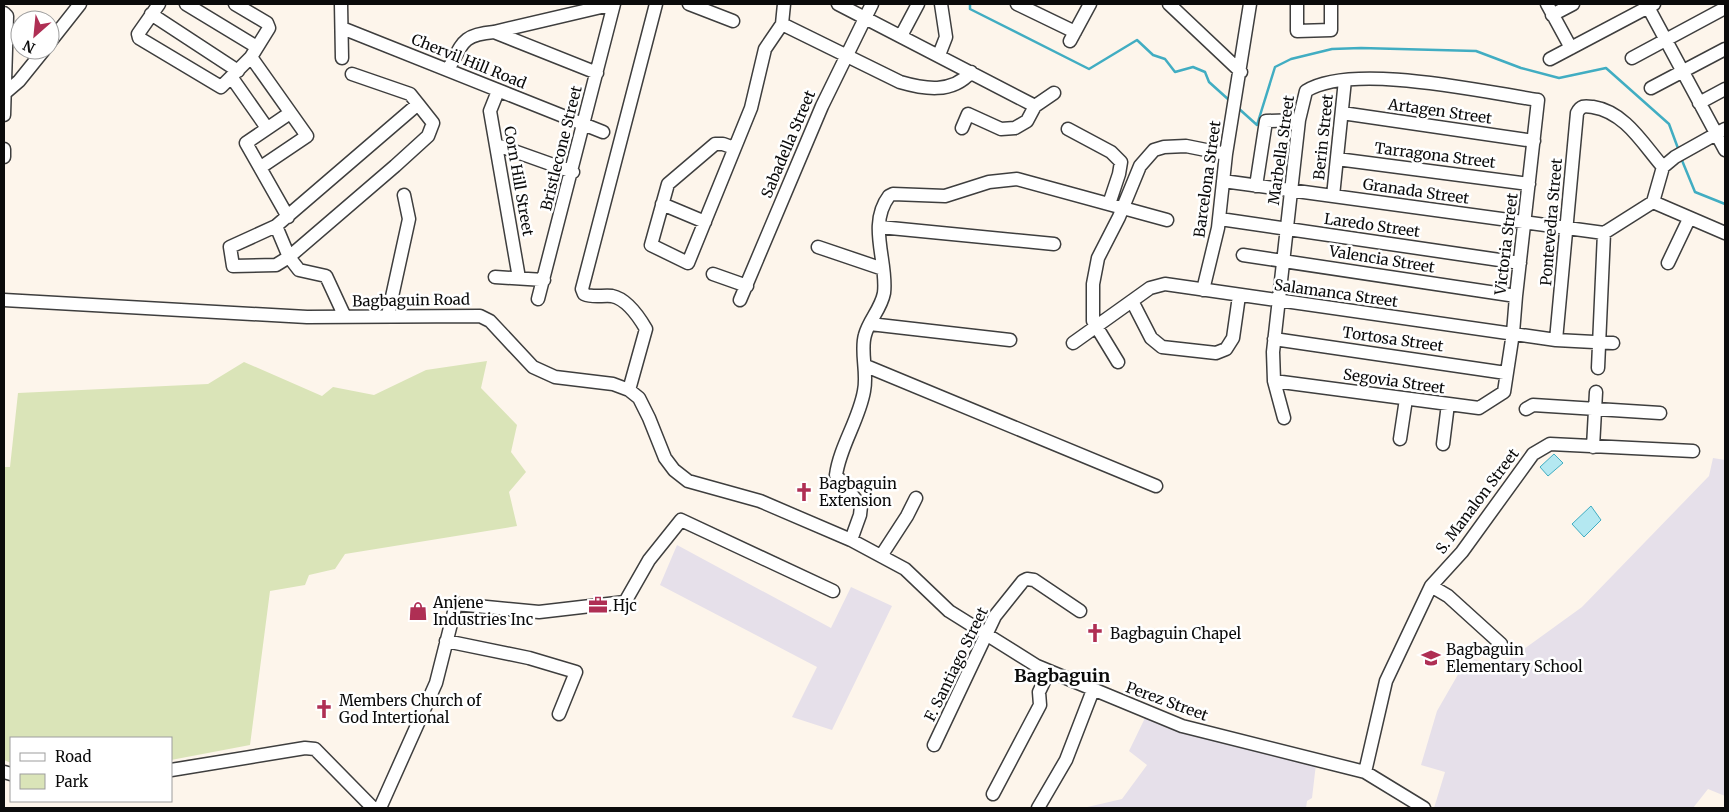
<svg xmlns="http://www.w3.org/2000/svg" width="1729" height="812" font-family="Merriweather,serif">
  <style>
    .industrial { fill: #e6e0ea }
    .green { fill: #dae4b8 }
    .water { fill: #b4e8f1; stroke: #41adc2 }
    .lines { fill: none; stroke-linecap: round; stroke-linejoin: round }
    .stream { stroke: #41adc2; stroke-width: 2.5 }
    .minor-casing { stroke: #3e3e3e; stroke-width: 15 }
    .minor { stroke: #fff; stroke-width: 12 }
    .labels { text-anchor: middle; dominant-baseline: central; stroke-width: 5; stroke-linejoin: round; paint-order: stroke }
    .street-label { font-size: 15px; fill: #0b0b0b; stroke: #fff }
    .poi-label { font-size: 15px; fill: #0b0b0b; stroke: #fff; text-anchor: start }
    .quarter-label { font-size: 18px; font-weight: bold; fill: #0b0b0b; stroke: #fff }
  </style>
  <rect width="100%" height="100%" fill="#fdf5eb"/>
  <path class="industrial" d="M1713 458 1725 460V796L1708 789 1693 808H1434L1445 772 1421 765 1437 711 1468 657 1499 667 1582 607 1709 476Z
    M677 545 831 628 851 587 892 606 832 730 792 717 817 667 660 585Z
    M1145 718 1316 764 1312 798 1307 801 1306 808H1083L1122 799 1147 765 1129 751Z"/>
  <path class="green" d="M487 361 481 388 517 425 511 452 526 472 509 492 517 526 345 554 335 569 309 575 305 585 270 591 250 745 171 760V738H11V763L4 760V467H10L18 393 208 384 244 362 322 396 333 387 374 395 426 370Z"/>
  <path class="water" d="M1554 454 1563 463 1548 476 1540 467Z
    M1591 506 1601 520 1584 537 1572 524Z"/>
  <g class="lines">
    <path class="stream" d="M970 4V9L1089 69 1137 40 1153 55 1165 59 1175 72 1193 67 1205 72 1209 82 1229 100
      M1237 107 1257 125 1275 67 1291 59 1332 49 1361 48 1476 51 1521 68 1559 78 1606 68 1669 124 1679 151
      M1681 158 1695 192 1725 204"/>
    <g class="minor-casing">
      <path id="minor" d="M159 4 138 34 139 38 221 87 251 57 269 28 267 23 235 4
        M186 4 257 47
        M341 4 342 58
        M689 4 733 21
        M838 4 1035 106
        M1017 4 1075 32
        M1169 4 1241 72
        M1297 4V31L1331 30V4
        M1547 4 1571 48
        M1648 7 1725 150
        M4 13 7 16 4 115
        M151 14 238 71
        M1552 15 1573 4
        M782 24 900 82C924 89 952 94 971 72
        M342 28 603 132
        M494 32 597 73
        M901 36 918 4
        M1070 41 1090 4
        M50 42 80 4
        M939 55 946 37 941 4
        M251 57 307 136 261 167
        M1632 58 1725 8
        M1550 59 1654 4
        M448 70C463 43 461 35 494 32L614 4
        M352 74 410 94 418 104
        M232 78 267 128
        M1651 88 1725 49
        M498 91 490 111 519 278
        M5 93 19 81 44 50
        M1699 103 1725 89
        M418 104 433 123 428 136 395 166 289 257 276 265 233 266 230 247 276 226Z
        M1342 113 1534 141
        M962 128 968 114 1001 129 1015 128 1027 121 1035 106 1054 93
        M1068 129 1111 152 1121 162 1119 174 1109 204
        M497 145 573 172
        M734 148 723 144H715L668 184 651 245 688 263 751 108 765 49 782 24 784 4
        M4 149V157
        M1337 159 1529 184
        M1223 181 1604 233
        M1256 186 1266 121 1299 120
        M1333 196 1345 80
        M1653 202 1663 167 1675 157 1725 129
        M1653 202 1725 233
        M662 204 705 222
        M288 217 246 143 290 113
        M1220 219 1520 263
        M276 226 289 257 299 270 326 276 345 317
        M880 227 1054 244
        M818 247 883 269
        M1243 255 1516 296
        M1668 263 1689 219
        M713 274 747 286
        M495 277 544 280
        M1203 290 1218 228 1226 154 1250 4
        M538 299 614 4
        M4 300 307 317 480 316 490 321 533 367 555 377 613 384 629 390 639 398 649 418 665 458 674 470 688 481 760 501 851 540 905 569 949 611 1037 666 1182 726 1365 772 1424 808
        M740 300 822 106 872 4
        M1132 301 1151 338 1162 347 1216 353 1226 349 1233 338 1239 296
        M388 315 409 219 404 195
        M870 324 1010 340
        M1274 339 1506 373
        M1556 340 1577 113C1581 105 1585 106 1593 107 1625 112 1643 144 1663 167
        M1073 343 1150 288 1165 284 1556 340 1613 343
        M1118 362 1093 321V284L1098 258 1119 217 1140 166 1154 150 1164 147 1186 146 1226 154
        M866 366 1156 486
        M1598 368 1604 233 1653 202
        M1274 381 1479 408 1504 392 1513 333 1516 296 1538 100C1484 92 1352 62 1306 91L1299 120 1273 352 1274 381 1284 418
        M629 390 646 329C639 317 627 299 612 296 602 295 593 298 584 294L582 289 656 4
        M1526 409 1533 405 1660 413
        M1400 439 1406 399
        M1443 444 1448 404
        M1593 447 1596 392
        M851 540 860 515 861 506 836 475C840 446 859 420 864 391 868 373 860 351 865 335 869 320 881 309 884 293 888 262 867 225 889 196L893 194 945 196 989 182 1017 179 1167 220
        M881 556 907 516 916 498
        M1431 586 1448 596 1501 644
        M446 641 529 658 576 672 559 714
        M934 745 995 616 1023 581 1027 579 1034 580 1080 611
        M171 770 305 748 315 749 373 808
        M4 772 11 774
        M1365 772 1386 681 1431 586 1462 552 1533 454 1550 444 1693 451
        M993 794 1040 705 1039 692 1049 671
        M380 808 436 683 456 604 539 612 625 602 649 560 681 520 833 591
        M1038 808 1066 760 1093 690"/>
    </g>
    <use href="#minor" class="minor"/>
  </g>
  <defs>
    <g id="church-bare" transform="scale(1.5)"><path d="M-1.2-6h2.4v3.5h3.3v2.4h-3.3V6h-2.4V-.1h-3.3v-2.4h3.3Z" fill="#af2f54" stroke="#fff" stroke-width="2.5" paint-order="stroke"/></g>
    <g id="office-bare" transform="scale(1.5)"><path d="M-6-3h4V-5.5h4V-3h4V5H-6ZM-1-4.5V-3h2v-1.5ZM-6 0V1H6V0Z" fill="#af2f54" stroke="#fff" stroke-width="2.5" paint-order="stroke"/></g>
    <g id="shop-bare" transform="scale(1.5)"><path d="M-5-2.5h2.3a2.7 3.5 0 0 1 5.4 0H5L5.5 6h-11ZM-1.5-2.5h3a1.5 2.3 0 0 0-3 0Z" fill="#af2f54" stroke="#fff" stroke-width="2.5" paint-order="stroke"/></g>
    <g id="school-bare" transform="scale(1.5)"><path d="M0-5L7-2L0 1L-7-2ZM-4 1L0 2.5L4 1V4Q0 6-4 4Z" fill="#af2f54" stroke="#fff" stroke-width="2.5" paint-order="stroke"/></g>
  </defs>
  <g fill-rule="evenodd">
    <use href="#church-bare" x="804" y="492"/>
    <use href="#office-bare" x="598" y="605"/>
    <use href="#shop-bare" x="418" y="611"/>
    <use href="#church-bare" x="1095" y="633"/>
    <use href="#school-bare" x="1431" y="658"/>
    <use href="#church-bare" x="324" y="709"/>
  </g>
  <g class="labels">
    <g class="street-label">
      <text transform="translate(469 61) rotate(22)">Chervil Hill Road</text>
      <text transform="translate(1440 111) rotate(8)">Artagen Street</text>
      <text transform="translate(1323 137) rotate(-84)">Berin Street</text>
      <text transform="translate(788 144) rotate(-67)">Sabadella Street</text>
      <text transform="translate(561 148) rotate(-76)">Bristlecone Street</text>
      <text transform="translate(1281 150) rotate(-82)">Marbella Street</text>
      <text transform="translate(1435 155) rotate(7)">Tarragona Street</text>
      <text transform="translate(1207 179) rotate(-82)">Barcelona Street</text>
      <text transform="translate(519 181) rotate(80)">Corn Hill Street</text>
      <text transform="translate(1416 191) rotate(8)">Granada Street</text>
      <text transform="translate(1551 222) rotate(-85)">Pontevedra Street</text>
      <text transform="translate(1372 225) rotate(8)">Laredo Street</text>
      <text transform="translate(1506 244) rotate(-83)">Victoria Street</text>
      <text transform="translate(1382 259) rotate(9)">Valencia Street</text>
      <text transform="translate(1336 293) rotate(8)">Salamanca Street</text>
      <text transform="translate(411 300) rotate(-1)">Bagbaguin Road</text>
      <text transform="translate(1393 339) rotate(8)">Tortosa Street</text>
      <text transform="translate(1394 381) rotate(8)">Segovia Street</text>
      <text transform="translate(1477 501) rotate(-53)">S. Manalon Street</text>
      <text transform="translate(956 664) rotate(-64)">F. Santiago Street</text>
      <text transform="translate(1167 701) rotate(20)">Perez Street</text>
    </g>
    <g class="poi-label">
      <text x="819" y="483">Bagbaguin<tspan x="819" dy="17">Extension</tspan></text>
      <text x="433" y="602">Anjene<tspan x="433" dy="17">Industries Inc</tspan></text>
      <text x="613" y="605">Hjc</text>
      <text x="1110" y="633">Bagbaguin Chapel</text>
      <text x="1446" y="649">Bagbaguin<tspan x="1446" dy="17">Elementary School</tspan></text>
      <text x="339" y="700">Members Church of<tspan x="339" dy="17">God Intertional</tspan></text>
    </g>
    <g class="quarter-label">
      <text x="1062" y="675">Bagbaguin</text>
    </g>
  </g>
  <rect width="1729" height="812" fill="none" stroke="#0b0b0b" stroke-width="10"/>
  <rect x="10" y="737" width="162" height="65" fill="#ffffff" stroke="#9d9d9d"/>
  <rect x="20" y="753" width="25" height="8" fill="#ffffff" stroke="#9d9d9d"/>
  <text x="55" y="762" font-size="15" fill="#0b0b0b">Road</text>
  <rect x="20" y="774" width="25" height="15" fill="#dae4b8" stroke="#9d9d9d"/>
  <text x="55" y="787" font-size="15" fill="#0b0b0b">Park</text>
  <g transform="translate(35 35) rotate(207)"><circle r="24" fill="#ffffff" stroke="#9d9d9d"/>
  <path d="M0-4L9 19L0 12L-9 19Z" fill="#af2f54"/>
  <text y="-8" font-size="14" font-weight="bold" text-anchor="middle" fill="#0b0b0b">N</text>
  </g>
</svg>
